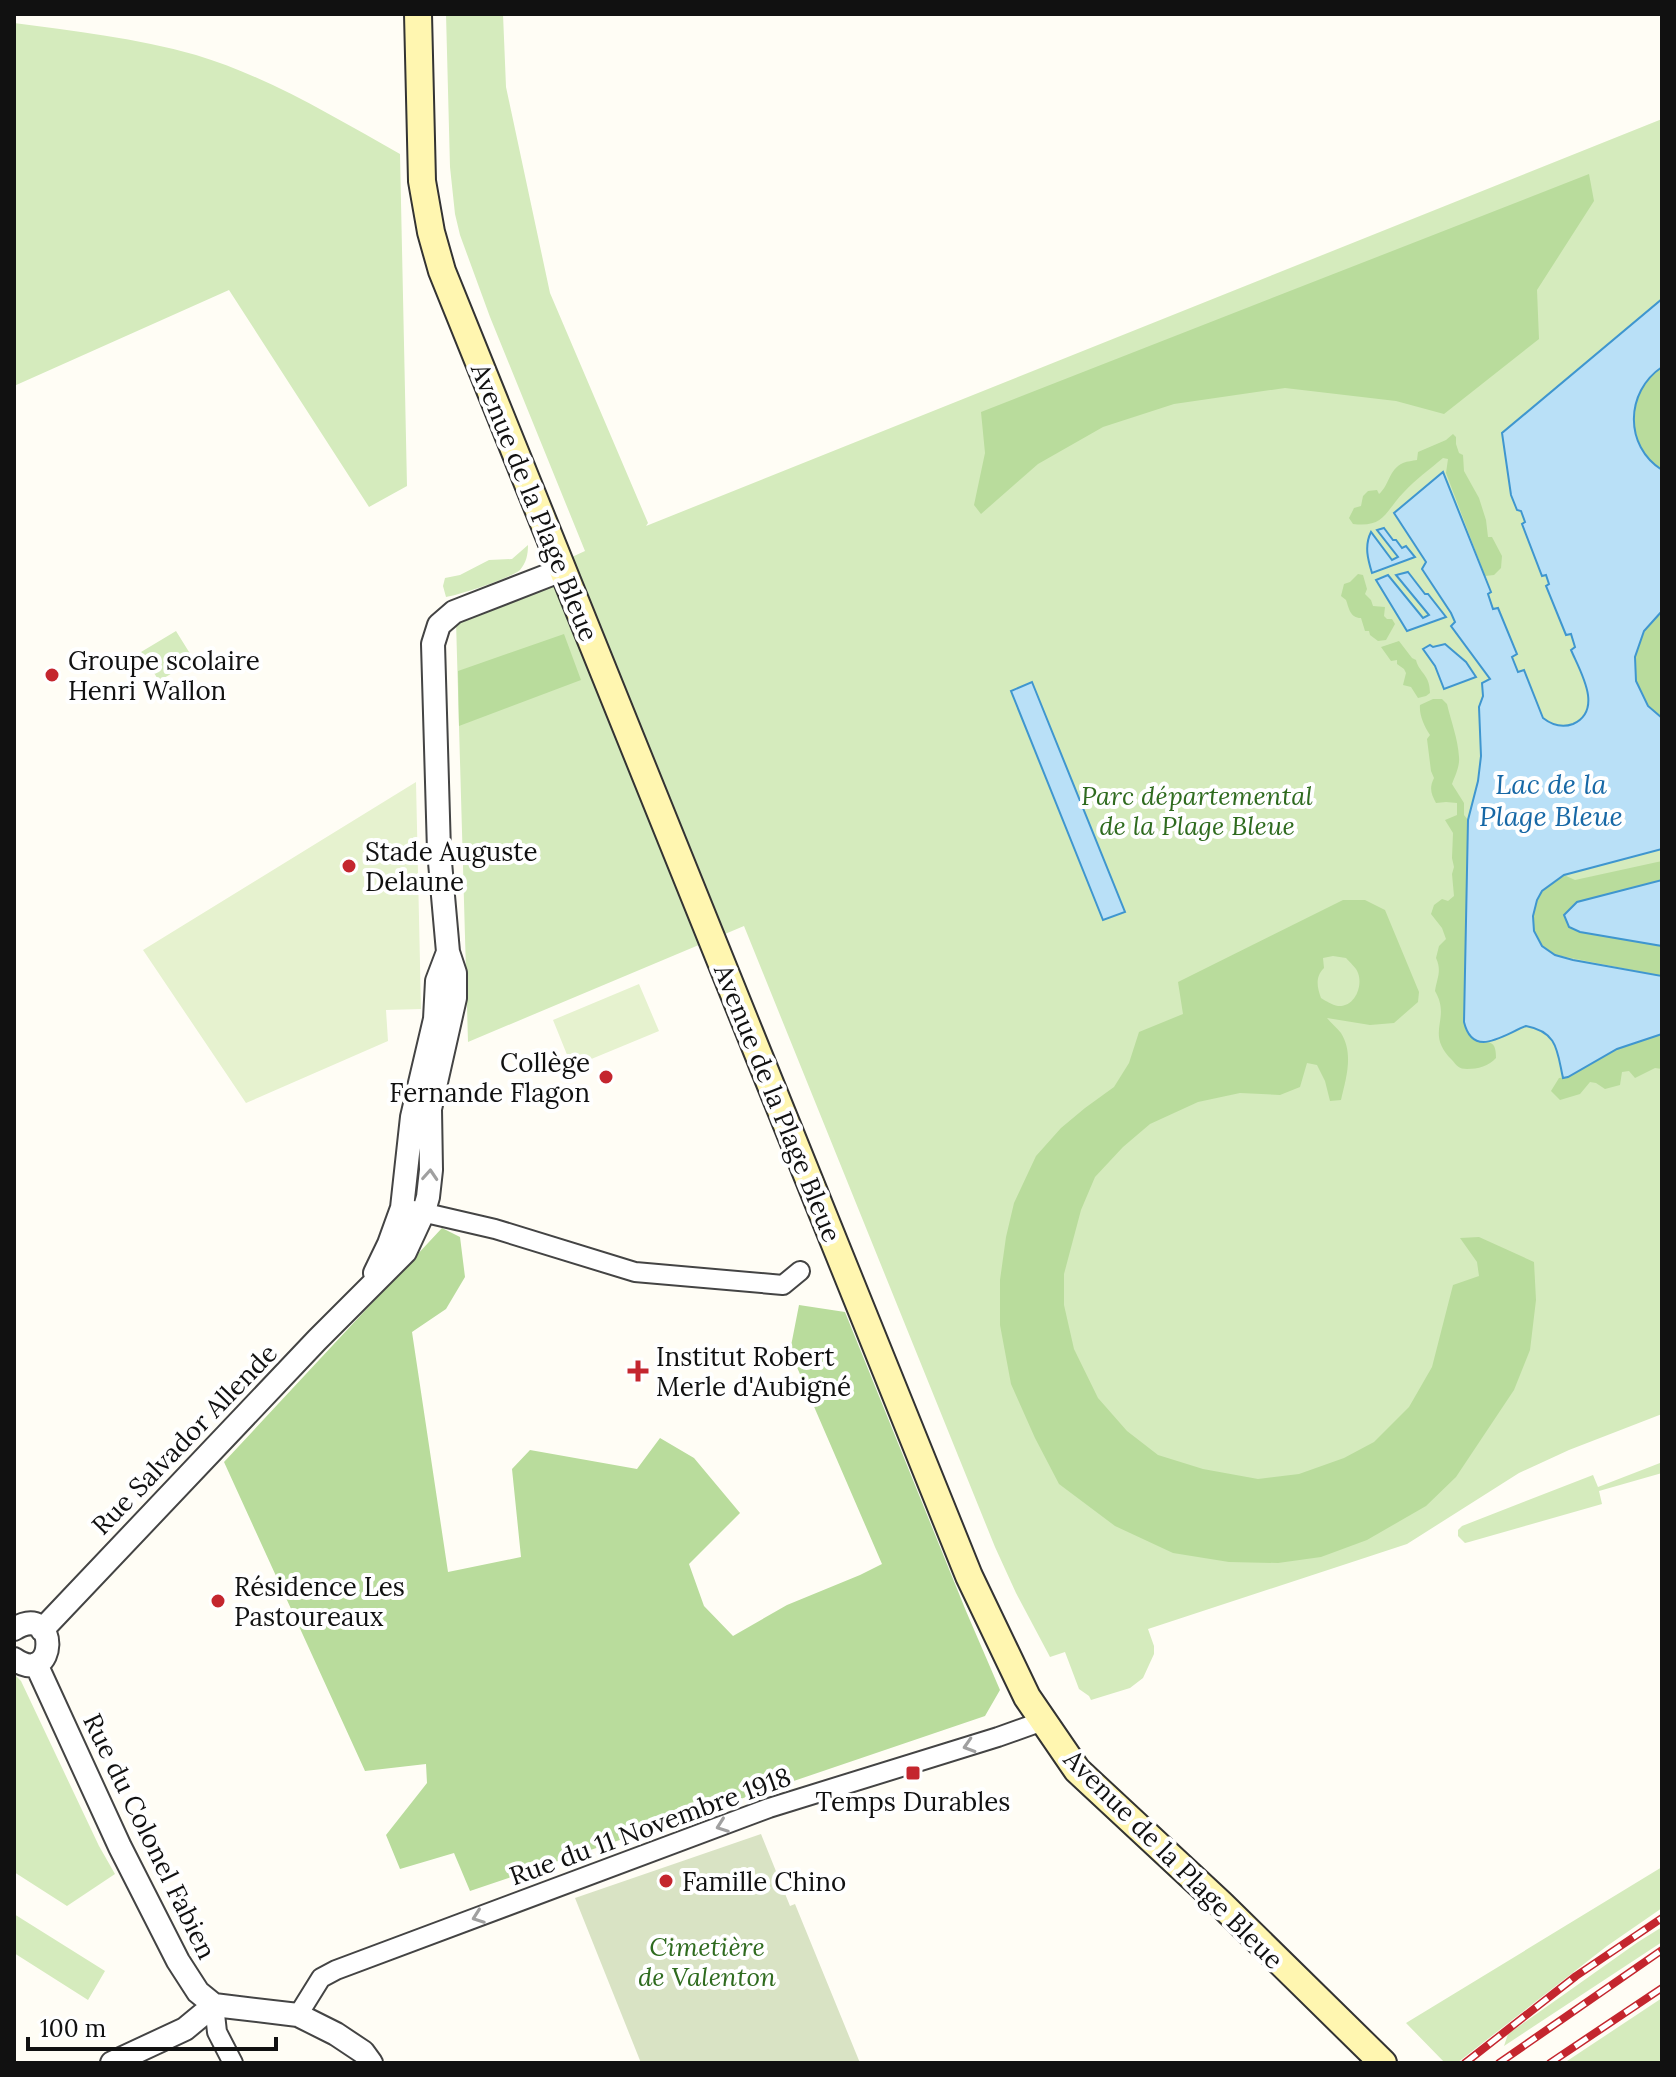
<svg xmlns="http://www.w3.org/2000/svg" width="1676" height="2077" font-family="Lora,serif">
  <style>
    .green { fill: #d5ebbd }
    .forest { fill: #b9dc9c; fill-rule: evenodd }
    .cemetery { fill: #d9e3c4 }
    .pitch { fill: #e6f2cf }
    .water { fill: #b9e0f7; stroke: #3f96cf; stroke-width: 2 }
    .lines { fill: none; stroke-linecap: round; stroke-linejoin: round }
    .minor-casing { stroke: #444; stroke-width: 22 }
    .tertiary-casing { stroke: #444; stroke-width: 26 }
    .secondary-casing { stroke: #333; stroke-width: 30 }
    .minor { stroke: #fff; stroke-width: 18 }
    .tertiary { stroke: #fff; stroke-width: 22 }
    .secondary { stroke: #fff6b0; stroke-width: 26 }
    .rail-casing { stroke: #c4262e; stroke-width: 8 }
    .rail { stroke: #fff; stroke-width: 5; stroke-dasharray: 15; stroke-linecap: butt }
    .oneway { stroke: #a0a0a0 }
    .poi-dot { fill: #c4262e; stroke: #fff; stroke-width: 3 }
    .labels { text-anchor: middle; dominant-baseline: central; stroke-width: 8; stroke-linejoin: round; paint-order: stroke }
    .street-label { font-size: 26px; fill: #111; stroke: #fff }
    .poi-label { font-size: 26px; fill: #111; stroke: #fff; text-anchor: start }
    .park-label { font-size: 26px; font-style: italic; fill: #2f6b1f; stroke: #fff }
    .water-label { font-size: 28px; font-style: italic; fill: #1768a6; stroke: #fff }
  </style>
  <rect width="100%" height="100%" fill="#fffdf5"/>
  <path class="green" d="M446 14H503L506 87 550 293 648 523 646 526 1662 119V1414L1569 1450 1519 1473 1407 1544 1148 1629 1154 1646V1654L1143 1678 1130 1688 1091 1700 1089 1696 1079 1689 1065 1652 1050 1657 1016 1593 995 1547 744 926 468 1042 456 621 524 579 585 551 490 317 460 235 455 214 450 167Z
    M14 23C75 31 136 38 196 55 269 77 334 117 400 154L407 486 369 507 229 290 14 386Z
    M528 545C528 555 526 563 520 570 511 578 459 595 446 597L443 586 445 578 460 575 489 560 512 559Z
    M176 631 194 660 159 681 141 652Z
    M1660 1463 1662 1473 1599 1491 1602 1504 1469 1542 1465 1543 1458 1536V1530L1462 1526 1593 1475 1598 1487Z
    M14 1674 21 1681 99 1846 115 1874 67 1906 14 1872Z
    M1662 1867V1908L1607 1946 1457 2063H1445L1406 2023Z
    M14 1914 105 1971 88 2000 14 1953Z
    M1662 1927V1942L1504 2046 1508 2034 1638 1942Z
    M1662 1998V2063H1564Z"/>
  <path class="forest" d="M1589 174 1594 201 1537 290 1539 339 1444 414 1396 401 1285 388 1174 404 1103 427 1038 464 981 514 974 505 985 453 981 412Z
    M1662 367V470C1624 446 1625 391 1662 367Z
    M1453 434 1456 437V444L1459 453 1463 455 1464 471 1479 498 1486 520 1488 537H1492L1502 556 1501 568 1494 575 1485 576 1446 473 1448 459 1443 458C1430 469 1416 479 1404 492 1385 511 1385 528 1353 524L1349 518 1354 508 1361 506 1363 496 1368 491 1377 490 1379 494C1389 486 1389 469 1403 463 1408 461 1412 461 1417 460L1418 452 1446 440Z
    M1358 574 1363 575 1367 589 1365 594 1371 600 1373 606 1385 607 1384 616 1387 619H1392L1395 624 1386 640 1378 641 1370 635 1369 631H1365L1361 618C1350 618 1349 608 1346 600L1341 596 1344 584 1350 582Z
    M1662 611V718L1648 706 1636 681 1635 656 1644 631Z
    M564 634 581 680 459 726 458 671Z
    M1399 641 1412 658 1416 660C1419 673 1430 674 1430 693L1426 696 1418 698 1411 687 1403 685 1406 673 1404 669 1397 664V660L1391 661 1381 647Z
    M1433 699H1442L1447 704C1451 721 1458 739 1459 757 1460 766 1455 776 1452 784L1464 803V815L1468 820 1467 848 1482 1043C1494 1040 1496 1047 1496 1058 1489 1066 1478 1069 1467 1069 1459 1069 1457 1066 1452 1060 1424 1032 1452 1020 1435 991 1437 978 1442 971 1436 958L1439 946 1446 939 1442 928 1431 914 1434 905 1442 899 1448 901 1454 896 1452 874 1454 867 1452 858 1453 833 1445 820 1457 815V803L1446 802 1436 803C1431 794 1429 788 1434 778L1431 771 1427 739 1430 735C1424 726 1419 715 1420 705Z
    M1662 861V880L1577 902 1580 932 1662 946V976L1556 955C1550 952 1544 949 1540 944 1530 929 1531 903 1543 890 1549 883 1557 879 1564 875L1575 880Z
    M1343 900H1365L1385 910 1419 992 1418 1002 1394 1023 1370 1025 1327 1018C1331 1023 1337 1028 1341 1033 1354 1054 1346 1078 1341 1100L1330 1101 1325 1081 1317 1065 1307 1063 1300 1087 1280 1095 1240 1093 1198 1102 1150 1124 1123 1147 1095 1177 1081 1210 1064 1274V1305L1074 1349 1098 1398 1127 1431 1158 1455 1203 1469 1258 1479 1299 1474 1344 1458 1374 1442 1409 1407 1432 1367 1453 1285 1479 1276 1477 1262 1460 1238 1479 1237 1534 1262 1536 1300 1530 1350 1514 1390 1456 1477 1426 1506 1367 1540 1321 1557 1278 1563 1229 1562 1173 1553 1115 1526 1059 1484 1035 1438 1011 1384 1000 1325V1280L1006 1237 1014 1203 1036 1156 1061 1128 1085 1108 1114 1087 1129 1063 1139 1032 1183 1014 1178 982ZM1333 956 1346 958C1350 963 1356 967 1358 973 1363 986 1355 1007 1338 1006 1332 1005 1326 1001 1321 998 1317 987 1315 977 1324 968L1323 958Z
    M1662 1034V1069L1655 1068 1635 1078 1629 1071 1622 1072 1620 1085 1605 1089 1596 1083 1590 1082 1580 1094 1560 1100 1551 1091 1559 1078 1568 1077 1617 1049Z
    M442 1228 460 1237 465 1277 446 1309 412 1332 448 1572 521 1557 512 1469 530 1450 637 1469 660 1438 694 1458 740 1513 689 1564 704 1606 733 1636 787 1605 860 1575 882 1564 790 1351 799 1305 845 1312 966 1611 1000 1690 985 1716 470 1891 454 1853 400 1869 386 1835 427 1783 426 1764 365 1771 224 1462Z"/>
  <path class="cemetery" d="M761 1834 790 1906 795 1904 860 2063H641L575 1898Z"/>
  <path class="pitch" d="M416 782 421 1009 386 1010 388 1041 246 1103 143 950Z
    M639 984 659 1031 572 1067 553 1020Z"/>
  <path class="water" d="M1662 299V367C1625 392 1624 446 1662 470V611L1644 631 1635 657 1636 681 1648 706 1662 718V849L1564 875 1542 891 1537 900 1533 916 1534 931 1542 946 1555 955 1573 960 1662 976V1034L1617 1049 1568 1077 1563 1078C1557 1051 1558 1032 1526 1026 1503 1035 1473 1059 1464 1022L1468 820 1478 781 1481 756 1479 707 1483 696 1482 683 1490 679 1451 626 1455 622 1451 613 1422 569 1426 562 1394 513 1443 472 1491 592 1488 594 1493 609 1498 608 1517 654 1512 657 1518 672 1524 670 1543 718C1552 725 1562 728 1573 724 1604 710 1580 671 1571 650L1575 647 1571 634 1566 635 1546 586 1549 584 1546 575 1542 576 1522 524 1525 522 1521 511 1517 510 1511 495 1502 433Z
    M1384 528 1393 540H1396L1402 548 1406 546 1415 557 1372 573C1368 560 1364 546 1371 532L1392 560 1398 557 1377 530Z
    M1408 572 1425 594H1428L1446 617 1407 631 1376 580 1388 575 1423 618 1429 615 1396 575Z
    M1445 644 1466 662 1476 677 1444 689 1435 666 1423 649 1430 645 1433 647Z
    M1032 682 1125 912 1103 920 1011 691Z
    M1662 880V946L1580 932 1569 927 1564 915 1577 902Z"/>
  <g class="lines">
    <g class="minor-casing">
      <path id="minor" d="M413 1210 495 1229 635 1272 783 1285 800 1271
        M214 2005 217 2032 233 2063
        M298 2015 321 1978 336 1970 769 1808 998 1737 1043 1721"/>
    </g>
    <g class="tertiary-casing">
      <path id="tertiary" d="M375 1273 389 1244 402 1208 412 1117 435 1019 437 981 448 952
        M14 1629C60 1601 57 1689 14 1659
        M42 1630 317 1340 405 1252 424 1211 428 1197 431 1170 430 1109 455 998V973L448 952 439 851 433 644 439 625 454 612 562 570
        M36 1664 120 1847 178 1961 198 1992 214 2005
        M214 2005 298 2015 336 2034 363 2052 371 2063
        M112 2063 185 2029 214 2005"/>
    </g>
    <g class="secondary-casing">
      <path id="secondary" d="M418 14 422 181 431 232 442 271 969 1576 1027 1697 1077 1770 1221 1904 1383 2063"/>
    </g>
    <use href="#minor" class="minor"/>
    <use href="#tertiary" class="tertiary"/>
    <use href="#secondary" class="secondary"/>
    <g class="rail-casing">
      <path id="rail" d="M1465 2063 1576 1976 1662 1918
        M1499 2063 1662 1950
        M1550 2063 1662 1988"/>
    </g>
    <use href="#rail" class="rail"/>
  </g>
  <defs><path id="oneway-chevron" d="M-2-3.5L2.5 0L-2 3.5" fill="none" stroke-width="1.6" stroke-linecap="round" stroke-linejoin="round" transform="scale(2)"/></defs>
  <g class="oneway">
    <use href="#oneway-chevron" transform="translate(430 1175) rotate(-86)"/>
    <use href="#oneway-chevron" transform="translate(969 1746) rotate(163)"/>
    <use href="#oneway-chevron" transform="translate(722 1826) rotate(160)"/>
    <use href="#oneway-chevron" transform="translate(478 1917) rotate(160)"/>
  </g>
  <g class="poi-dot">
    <circle cx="52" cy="675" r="8"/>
    <circle cx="349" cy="866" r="8"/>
    <circle cx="606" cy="1077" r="8"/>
    <path d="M634 1359h8v8h8v8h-8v8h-8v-8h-8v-8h8z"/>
    <circle cx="218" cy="1601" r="8"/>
    <rect x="905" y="1765" width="16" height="16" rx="4"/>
    <circle cx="666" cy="1881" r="8"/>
  </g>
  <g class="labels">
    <g class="street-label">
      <text transform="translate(535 502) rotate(68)">Avenue de la Plage Bleue</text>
      <text transform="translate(778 1103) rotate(68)">Avenue de la Plage Bleue</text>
      <text transform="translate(184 1439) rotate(-46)">Rue Salvador Allende</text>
      <text transform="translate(650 1826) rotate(-20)">Rue du 11 Novembre 1918</text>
      <text transform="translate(150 1836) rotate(64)">Rue du Colonel Fabien</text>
      <text transform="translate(1174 1859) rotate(45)">Avenue de la Plage Bleue</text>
    </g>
    <g class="poi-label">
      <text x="68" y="660">Groupe scolaire<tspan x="68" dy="30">Henri Wallon</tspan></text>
      <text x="365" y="851">Stade Auguste<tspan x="365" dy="30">Delaune</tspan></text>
      <text x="590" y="1062" text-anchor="end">Collège<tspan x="590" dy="30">Fernande Flagon</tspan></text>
      <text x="656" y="1356">Institut Robert<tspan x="656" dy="30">Merle d'Aubigné</tspan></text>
      <text x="234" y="1586">Résidence Les<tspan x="234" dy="30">Pastoureaux</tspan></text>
      <text x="913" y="1801" text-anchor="middle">Temps Durables</text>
      <text x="682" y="1881">Famille Chino</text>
    </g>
    <g class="park-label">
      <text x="1197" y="795">Parc départemental<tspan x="1197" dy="30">de la Plage Bleue</tspan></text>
      <text x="707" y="1946">Cimetière<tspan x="707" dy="30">de Valenton</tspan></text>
    </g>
    <g class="water-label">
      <text x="1551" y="784">Lac de la<tspan x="1551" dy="32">Plage Bleue</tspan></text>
    </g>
  </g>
  <rect width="1676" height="2077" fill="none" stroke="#111111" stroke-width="32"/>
  <path d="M28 2037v12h248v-12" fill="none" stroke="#111111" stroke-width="4"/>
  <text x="40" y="2037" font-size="24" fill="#111111" stroke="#ffffff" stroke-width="6" paint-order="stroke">100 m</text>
</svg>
